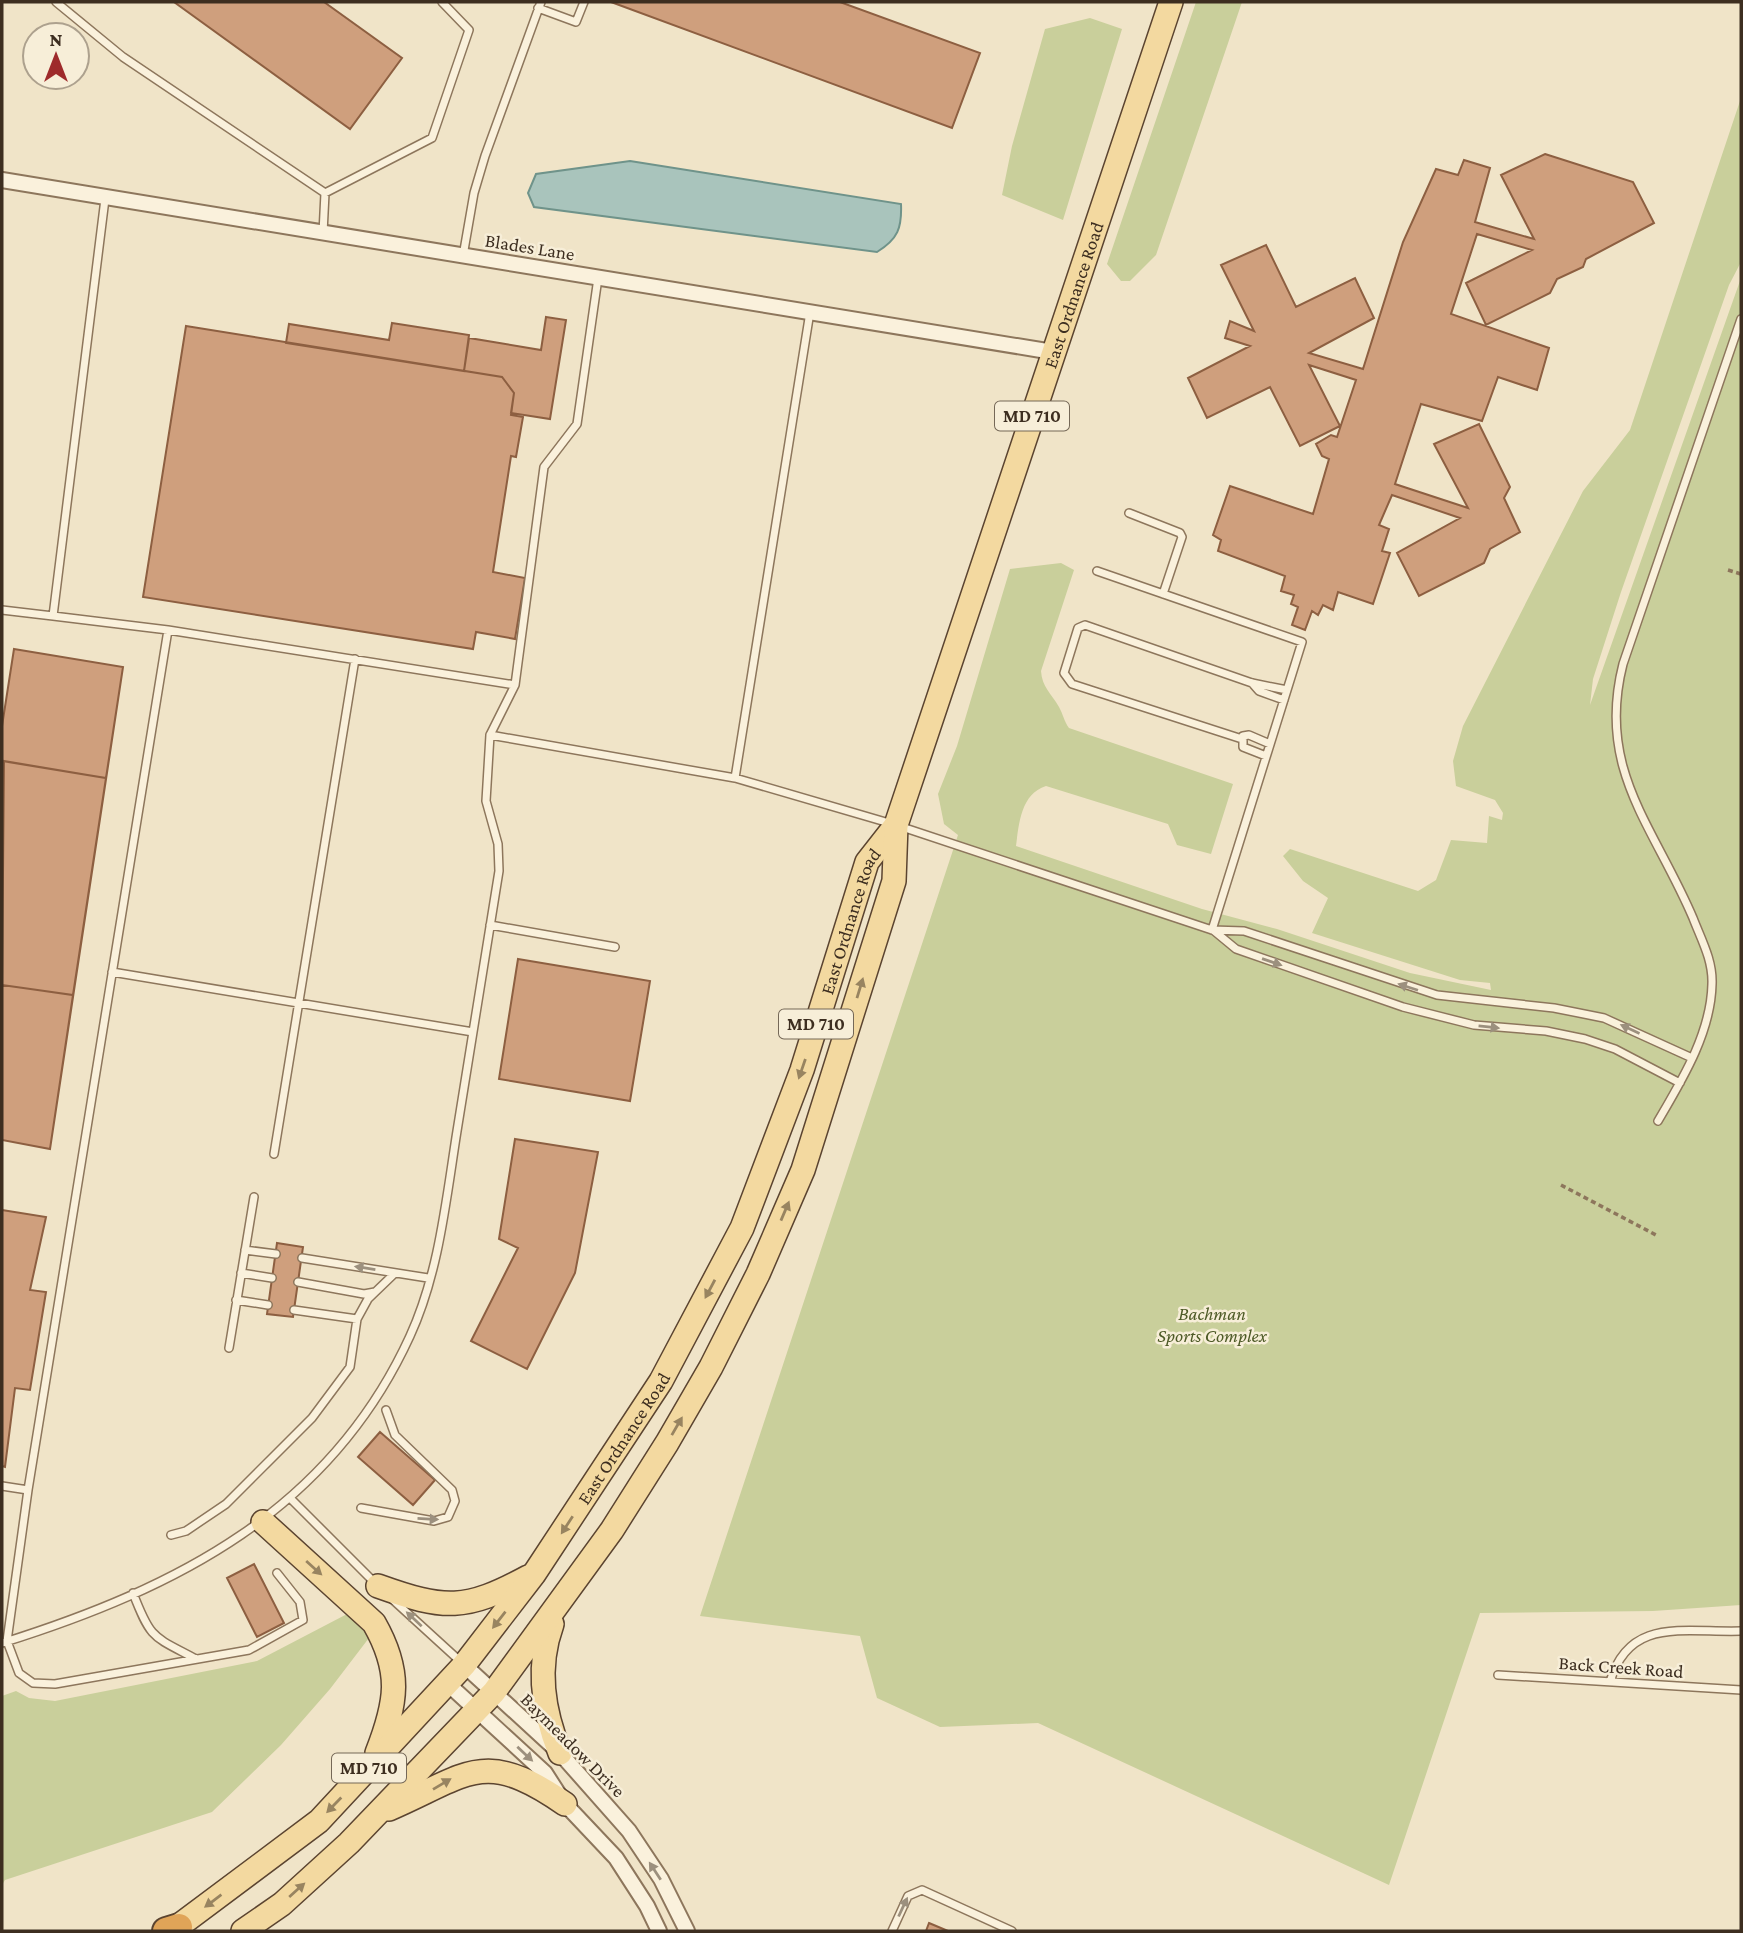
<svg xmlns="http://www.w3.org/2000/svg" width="1743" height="1933" font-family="'Crimson Pro',serif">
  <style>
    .green { fill: #c9cf9b }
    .water { fill: #a9c4bc; stroke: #6f938a; stroke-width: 2 }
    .building { fill: #cf9f7d; stroke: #8d5f41; stroke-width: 2 }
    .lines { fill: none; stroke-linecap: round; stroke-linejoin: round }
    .service-casing { stroke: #8d765c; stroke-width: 10 }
    .minor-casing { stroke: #8d765c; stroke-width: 18 }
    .primary-casing { stroke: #5b4430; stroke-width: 26 }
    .motorway-casing { stroke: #5b4430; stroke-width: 30 }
    .path { stroke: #8d765c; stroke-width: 3.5; stroke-dasharray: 5 3.5; stroke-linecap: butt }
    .service { stroke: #faf1dc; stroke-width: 7 }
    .minor { stroke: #faf1dc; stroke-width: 14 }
    .primary { stroke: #f3d9a0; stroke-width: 23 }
    .motorway { stroke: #e0a458; stroke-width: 26 }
    .oneway { fill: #9c907e }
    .oneway2 { fill: #988460 }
    .labels { text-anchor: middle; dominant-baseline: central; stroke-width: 5; stroke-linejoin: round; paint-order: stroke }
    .shield { fill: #f7eed8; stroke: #756857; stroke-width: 2 }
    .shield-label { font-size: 18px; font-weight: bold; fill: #3d2e20 }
    .street-label { font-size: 19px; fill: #3d2e20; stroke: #f7eed8 }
    .park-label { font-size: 19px; font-style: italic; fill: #4d5a26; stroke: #f7eed8 }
  </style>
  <rect width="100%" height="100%" fill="#f0e4c8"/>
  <path class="green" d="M1196 2H1242L1156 255 1130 281H1121L1107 264Z
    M1090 18 1122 29 1063 220 1002 195 1012 146 1045 29Z
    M1741 98V262L1729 285 1621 592 1593 679 1590 705 1741 278V1605L1653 1611 1480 1613 1389 1885 1038 1723 940 1727 877 1698 860 1636 700 1616 958 835 944 824 938 794 957 746 1010 569 1061 563 1074 570 1041 671C1042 687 1051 693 1059 707 1063 714 1064 721 1069 728L1233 784 1211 854 1177 845 1168 824 1046 786C1021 794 1019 823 1016 846L1202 909 1277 929 1410 973 1491 990 1490 983 1460 980 1312 933 1328 898 1303 881 1283 856 1290 849 1418 891 1436 880 1451 840 1487 843 1489 816 1502 820 1503 813 1495 800 1456 786 1453 761 1463 726 1583 491 1630 430Z
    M349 1613 372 1634 330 1689 281 1745 212 1812 5 1880 2 1885V1696L16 1691 29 1698 55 1701 257 1661Z"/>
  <path class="water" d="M630 161 901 204C902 228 898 239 877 252L534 207 528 193 536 174Z"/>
  <path class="building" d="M174 2H324L402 58 350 129Z
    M611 2H840L980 53 952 128Z
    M1545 154 1633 182 1654 223 1586 259 1583 267 1557 279 1550 293 1486 325 1466 283 1532 250 1477 234 1451 314 1549 348 1537 390 1498 377 1482 421 1421 404 1395 484 1468 508 1434 444 1479 424 1510 487 1504 498 1520 532 1490 549 1484 563 1419 596 1397 553 1460 518 1392 495 1379 525 1389 529 1382 551 1390 553 1373 604 1338 592 1333 610 1323 605 1318 615 1312 611 1305 630 1292 625 1298 607 1291 604 1294 595 1281 591 1285 576 1218 551 1221 540 1213 535 1230 486 1313 514 1329 459 1322 456 1316 444 1331 435 1337 437 1356 380 1309 365 1340 426 1300 446 1270 387 1207 418 1188 378 1250 346 1225 338 1230 321 1254 331 1221 265 1266 245 1296 307 1355 278 1374 318 1309 353 1363 369 1403 242 1436 169 1458 175 1464 160 1490 168 1475 222 1534 239 1501 175Z
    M546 317 566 320 550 419 511 413 514 393 502 377 464 371 469 338 541 350Z
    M392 323 469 335 464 371 286 343 289 324 389 340Z
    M186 326 502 377 514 393 511 415 523 417 516 457 511 456 493 572 525 578 515 639 476 632 473 649 143 597Z
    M14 649 123 667 50 1149 2 1140V726Z
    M14 649 123 667 106 778 2 761V726Z
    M4 761 106 778 73 995 2 985Z
    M518 959 650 981 630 1101 499 1079Z
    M2 985 73 995 50 1149 2 1140Z
    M515 1139 598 1152 575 1273 527 1369 471 1341 518 1248 499 1239Z
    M2 1210 46 1217 30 1290 46 1292 30 1390 15 1388 5 1467 2 1466Z
    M277 1243 303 1247 293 1317 267 1314Z
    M380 1432 435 1480 413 1505 358 1457Z
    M254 1564 284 1623 257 1637 227 1578Z
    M929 1923 948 1931H926Z"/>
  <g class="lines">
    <g class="service-casing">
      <path id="service" d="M56 2 123 57 325 193
        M538 8 576 22 584 2
        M325 193 432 138 469 30 442 2
        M105 199 53 616 168 630 28 1490 7 1641 19 1673 33 1683 55 1684 249 1650 303 1620 300 1602 277 1573
        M323 233 325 193
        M463 256 474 193 485 156 541 2
        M1129 513 1180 533 1182 537 1163 594
        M2 610 53 616
        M168 630 515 685
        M1252 683 1259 691 1284 700
        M490 735 515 685 544 467 577 424 598 278
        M1242 739 1072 684 1064 673 1078 628 1085 625 1252 683 1287 690
        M1266 756 1243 747V736L1249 735 1270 744
        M735 778 810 312
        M490 925 615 947
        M1212 930 1244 931 1437 995 1554 1008 1604 1018 1692 1058
        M1213 930 1236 949 1403 1007 1474 1025 1546 1031 1585 1039 1615 1049 1680 1083
        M112 972 473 1032
        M1658 1121C1682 1080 1711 1033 1712 984 1713 960 1701 939 1693 918 1654 826 1596 770 1623 664L1741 319
        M274 1154 355 659
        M245 1250 276 1254
        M302 1258 428 1278
        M241 1273 272 1278
        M298 1282 364 1294 375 1292
        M236 1300 268 1305
        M294 1310 357 1319 368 1299 395 1273
        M229 1348 254 1197
        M2 1486 28 1490
        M291 1499 376 1584
        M361 1508 434 1521 448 1517 455 1501 452 1490 395 1435 386 1410
        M171 1535 186 1531 226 1504 312 1418 350 1367 357 1319
        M133 1593C151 1640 153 1636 196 1659
        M392 1599 461 1662
        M2 1643C177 1588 330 1511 410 1336 439 1273 446 1200 457 1131 471 1045 485 958 499 871L498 844 486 801 490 735 735 778 896 825 1212 930 1302 642 1097 571
        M1498 1675 1741 1690
        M1610 1682C1629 1616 1685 1633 1741 1631
        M892 1931 908 1896 922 1890 1012 1931"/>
    </g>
    <g class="minor-casing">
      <path id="minor" d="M2 180 1053 352
        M464 1665 560 1753 629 1831 661 1879 687 1931
        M447 1683 545 1773 565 1804 616 1858 647 1906 659 1931"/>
    </g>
    <g class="primary-casing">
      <g id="primary">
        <path d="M263 1522 374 1623C402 1672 397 1702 377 1753"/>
        <path d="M378 1586C445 1610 465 1611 528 1577"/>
        <path d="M552 1624C536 1668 543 1711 560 1753"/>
        <path d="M389 1809C468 1775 483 1747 565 1804"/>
        <path id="s1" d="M172 1931 319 1821 464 1665 534 1574 661 1381 742 1228 802 1070 867 862 896 825"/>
        <path id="s2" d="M243 1931 282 1904 349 1843 494 1692 612 1530 667 1443 711 1367 758 1274 803 1170 894 881 896 825 1171 2"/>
      </g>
    </g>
    <g class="motorway-casing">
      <path id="motorway" d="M166 1931 179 1927"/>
    </g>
    <path class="path" d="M1728 570 1741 574
      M1561 1185 1656 1235"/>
    <use href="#service" class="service"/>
    <use href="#minor" class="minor"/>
    <use href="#primary" class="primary"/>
    <use href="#motorway" class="motorway"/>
  </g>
  <defs><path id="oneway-solid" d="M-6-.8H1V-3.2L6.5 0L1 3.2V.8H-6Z" transform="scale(1.75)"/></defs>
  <g class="oneway">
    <use href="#oneway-solid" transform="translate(1272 962) rotate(19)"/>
    <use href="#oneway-solid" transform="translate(1408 987) rotate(-162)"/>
    <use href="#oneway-solid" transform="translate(1489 1027) rotate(6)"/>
    <use href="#oneway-solid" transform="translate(1630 1029) rotate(-155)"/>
    <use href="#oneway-solid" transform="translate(365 1268) rotate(-171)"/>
    <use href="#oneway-solid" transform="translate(428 1519) rotate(3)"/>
    <use href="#oneway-solid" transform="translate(414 1619) rotate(-137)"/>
    <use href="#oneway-solid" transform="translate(525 1754) rotate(43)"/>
    <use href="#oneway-solid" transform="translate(655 1871) rotate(-123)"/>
    <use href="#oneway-solid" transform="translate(903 1907) rotate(-65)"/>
  </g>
  <g class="oneway2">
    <use href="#oneway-solid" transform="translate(860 988) rotate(-73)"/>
    <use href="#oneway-solid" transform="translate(802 1069) rotate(109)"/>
    <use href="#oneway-solid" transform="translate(785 1211) rotate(-67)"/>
    <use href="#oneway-solid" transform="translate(710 1289) rotate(118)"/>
    <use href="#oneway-solid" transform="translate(677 1426) rotate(-60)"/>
    <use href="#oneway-solid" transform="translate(567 1525) rotate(123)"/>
    <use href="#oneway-solid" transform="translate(314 1568) rotate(42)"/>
    <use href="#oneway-solid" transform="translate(499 1620) rotate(128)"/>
    <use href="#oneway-solid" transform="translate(442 1784) rotate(-31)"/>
    <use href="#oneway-solid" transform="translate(334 1805) rotate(134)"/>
    <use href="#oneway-solid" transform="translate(297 1890) rotate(-42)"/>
    <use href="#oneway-solid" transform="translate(213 1901) rotate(143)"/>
  </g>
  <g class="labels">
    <g class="shield">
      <rect x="995" y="401.5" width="74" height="29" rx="5"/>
      <rect x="779" y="1009.5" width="74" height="29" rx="5"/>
      <rect x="332" y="1753.5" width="74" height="29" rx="5"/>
    </g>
    <g class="shield-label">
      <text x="1032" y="416">MD 710</text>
      <text x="816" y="1024">MD 710</text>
      <text x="369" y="1768">MD 710</text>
    </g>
    <g class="street-label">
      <text transform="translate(530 247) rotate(9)">Blades Lane</text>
      <text stroke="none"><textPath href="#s2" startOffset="1874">East Ordnance Road</textPath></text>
      <text stroke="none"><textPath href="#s1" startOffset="1241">East Ordnance Road</textPath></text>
      <text stroke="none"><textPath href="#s1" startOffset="674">East Ordnance Road</textPath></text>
      <text transform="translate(1621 1667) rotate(4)">Back Creek Road</text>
      <text transform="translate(573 1745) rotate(45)">Baymeadow Drive</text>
    </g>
    <g class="park-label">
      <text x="1212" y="1313">Bachman<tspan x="1212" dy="22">Sports Complex</tspan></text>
    </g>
  </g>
  <rect width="1743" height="1933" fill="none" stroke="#3d2e20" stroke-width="7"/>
  <g transform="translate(56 56)"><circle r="33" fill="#f7eed8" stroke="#ada18e" stroke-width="2"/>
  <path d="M0-5L12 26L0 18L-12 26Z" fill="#9e2a2b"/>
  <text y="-10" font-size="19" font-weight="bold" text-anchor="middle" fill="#3d2e20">N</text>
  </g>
</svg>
